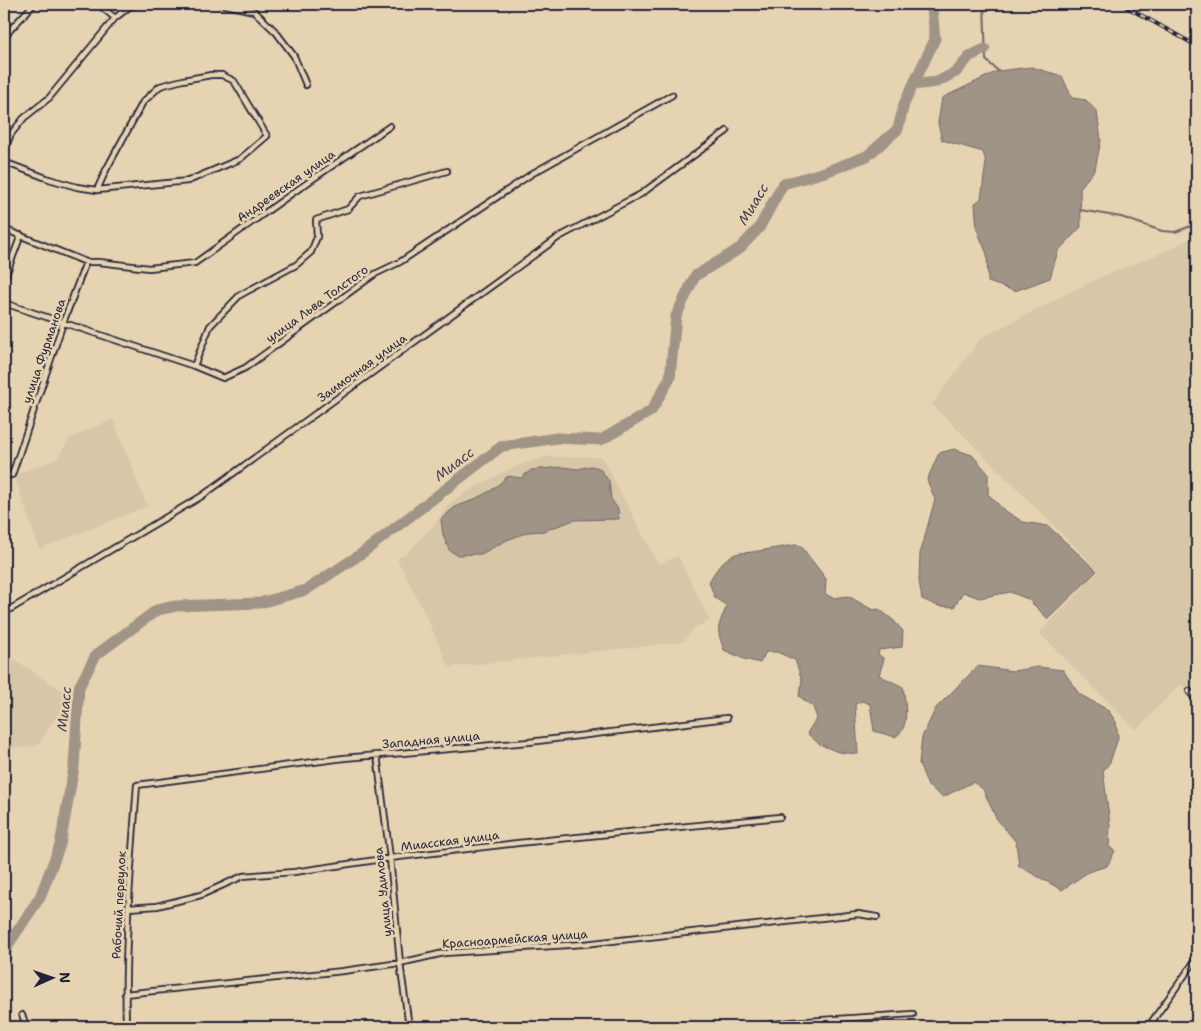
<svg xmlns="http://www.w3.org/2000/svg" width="1201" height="1031" font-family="'Shantell Sans',sans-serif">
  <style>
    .built { fill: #d8c6a8 }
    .water { fill: #a09487; stroke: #6e6669 }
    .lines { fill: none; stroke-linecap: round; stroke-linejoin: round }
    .stream { stroke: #6e6669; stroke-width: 2 }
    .river { stroke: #a09487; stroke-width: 11 }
    .street-casing { stroke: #22223b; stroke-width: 8 }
    .street { stroke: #e6d3b1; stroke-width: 4.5 }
    .rail-casing { stroke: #22223b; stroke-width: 4 }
    .rail { stroke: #e6d3b1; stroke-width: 2; stroke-dasharray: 5.5; stroke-linecap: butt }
    .labels { text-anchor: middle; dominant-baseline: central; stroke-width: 5; stroke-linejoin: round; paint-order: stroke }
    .street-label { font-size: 12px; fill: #22223b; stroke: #e6d3b1 }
    .water-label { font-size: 14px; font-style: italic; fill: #423e4e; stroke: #e6d3b1 }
  </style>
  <rect width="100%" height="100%" fill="#e6d3b1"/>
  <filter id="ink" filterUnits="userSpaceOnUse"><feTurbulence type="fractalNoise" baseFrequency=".02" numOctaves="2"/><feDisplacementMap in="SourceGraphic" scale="10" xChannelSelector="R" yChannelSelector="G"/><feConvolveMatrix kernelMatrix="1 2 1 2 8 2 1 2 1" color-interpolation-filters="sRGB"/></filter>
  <g filter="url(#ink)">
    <path class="built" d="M1197 238V694L1196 692 1179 685 1136 730 1039 633 1099 571 932 404 981 338 1094 280 1159 254 1188 240Z
      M113 419 147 506 39 549 14 475 57 459 69 439Z
      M546 457H602L658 564 678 556 710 621 693 628 692 631 682 642 449 667 427 618 397 559 406 554 434 525 448 504 463 494 511 468Z
      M4 653 70 696 37 746 6 748 4 750Z"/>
    <path class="water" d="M1031 67 1062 76 1072 98 1086 100 1097 112 1101 140 1095 169 1080 188 1081 227 1058 251 1050 278 1015 291 988 282 987 254 977 230 975 203 981 199 986 162 983 152 942 140 938 123 942 98 998 71Z
      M954 449 972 455 988 473V494L1004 510 1023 522 1048 526 1097 571 1048 619 1028 599 1010 592 979 598 963 592 954 607 938 606 922 599 919 581 920 554 935 499 927 480 939 453Z
      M591 466 599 468 609 481 611 499 618 509 619 519 574 520 544 531 528 532 507 540 481 554 457 555 449 550 443 535 441 519 455 507 471 501 492 490 508 476 521 478 531 470 562 467 578 469Z
      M795 545 801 546 826 579 825 594 833 598 848 596 873 610 879 609 893 620 903 631 902 647 879 650 878 654 884 659 879 675 903 687C905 699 908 718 903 729 902 732 898 735 895 737L874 731 870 704 862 701 855 704 858 754 838 752 819 744 807 733 817 718 813 707 799 696 802 680 795 660 777 652H766L760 663 744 659 724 650C716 628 717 628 727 606L715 598 709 582C715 571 723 558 736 554 741 552 747 553 752 552 766 550 781 547 795 545Z
      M978 666 1013 671 1038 667 1063 670 1079 694 1108 710 1116 722 1118 738 1110 762 1103 771 1110 825 1109 847 1115 851 1107 866 1088 872 1062 890 1019 866 1016 842 996 818 983 789 973 782 943 797 928 786 919 763 922 737 936 708Z"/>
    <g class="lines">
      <path class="stream" d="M984 4 986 60 998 71
        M1080 210 1121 217 1162 231 1175 232 1191 226"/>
      <path class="river" d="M913 85 937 82 956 72 970 56 985 49
        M4 962 8 945 40 897 60 845 74 767 79 687 96 655 157 610 176 606 260 603 306 590 361 554 502 446 557 438 601 440 651 411 670 378 676 316 695 276 739 249 759 228 783 184 825 172 867 156 898 129 904 104 935 39 932 8 936 4"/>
      <g class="street-casing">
        <path id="street" d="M98 4 115 18
          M221 4 254 11 276 32 294 56 306 85
          M4 40 10 30 34 4
          M4 151 11 134 24 118 49 98 115 18 129 7 136 4
          M4 162 49 179 77 187 97 190 188 181 240 159 267 136 234 81 222 75H211L183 80 160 86 143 102 106 170 97 190
          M4 229 86 262H99L149 268 195 263 294 192 390 126
          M4 280 21 235
          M4 303 194 366 223 378 245 368 375 274 400 262 533 173 672 95
          M194 366 210 326 240 295 296 265 311 252 317 237 316 220 348 209 360 196 447 171
          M4 474 12 475 63 323 86 262
          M4 613 202 496 559 237 641 194 727 131
          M1189 691 1197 701
          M377 755 390 858 400 963 409 1027
          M128 908 157 906 201 895 243 876 294 872 390 858 518 843 780 817
          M125 994 343 971 400 963 444 953 584 944 858 914 877 917
          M22 1015 27 1027
          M126 1027C124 946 131 865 137 785L344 758 529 742 727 718
          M748 1027 792 1022 913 1014
          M1148 1027 1197 958"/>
      </g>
      <use href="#street" class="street"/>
      <g class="rail-casing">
        <path id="rail" d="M1121 4 1197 46"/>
      </g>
      <use href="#rail" class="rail"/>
    </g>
  </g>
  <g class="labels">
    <g class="street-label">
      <text transform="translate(286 186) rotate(-35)">Андреевская улица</text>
      <text transform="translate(317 304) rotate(-36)">улица Льва Толстого</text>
      <text transform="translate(44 351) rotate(-71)">улица Фурманова</text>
      <text transform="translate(362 368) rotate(-36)">Заимочная улица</text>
      <text transform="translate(431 740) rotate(-5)">Западная улица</text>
      <text transform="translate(450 841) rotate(-7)">Миасская улица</text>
      <text transform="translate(383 892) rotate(-96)">улица Удилова</text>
      <text transform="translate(119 905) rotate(-87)">Рабочий переулок</text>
      <text transform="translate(515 939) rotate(-4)">Красноармейская улица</text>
    </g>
    <g class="water-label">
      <text transform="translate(753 204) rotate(-59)">Миасс</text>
      <text transform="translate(454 464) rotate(-37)">Миасс</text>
      <text transform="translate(64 709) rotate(-84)">Миасс</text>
    </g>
  </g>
  <rect width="1201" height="1031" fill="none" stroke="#e6d3b1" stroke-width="20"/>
  <rect x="10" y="10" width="1181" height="1011" fill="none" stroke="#22223b" stroke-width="2" filter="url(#ink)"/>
  <g transform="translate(52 978) rotate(88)" stroke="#e6d3b1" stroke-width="4" paint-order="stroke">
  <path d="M0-4L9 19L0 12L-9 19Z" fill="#22223b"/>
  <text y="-8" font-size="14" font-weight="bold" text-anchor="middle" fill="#22223b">N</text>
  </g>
</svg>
